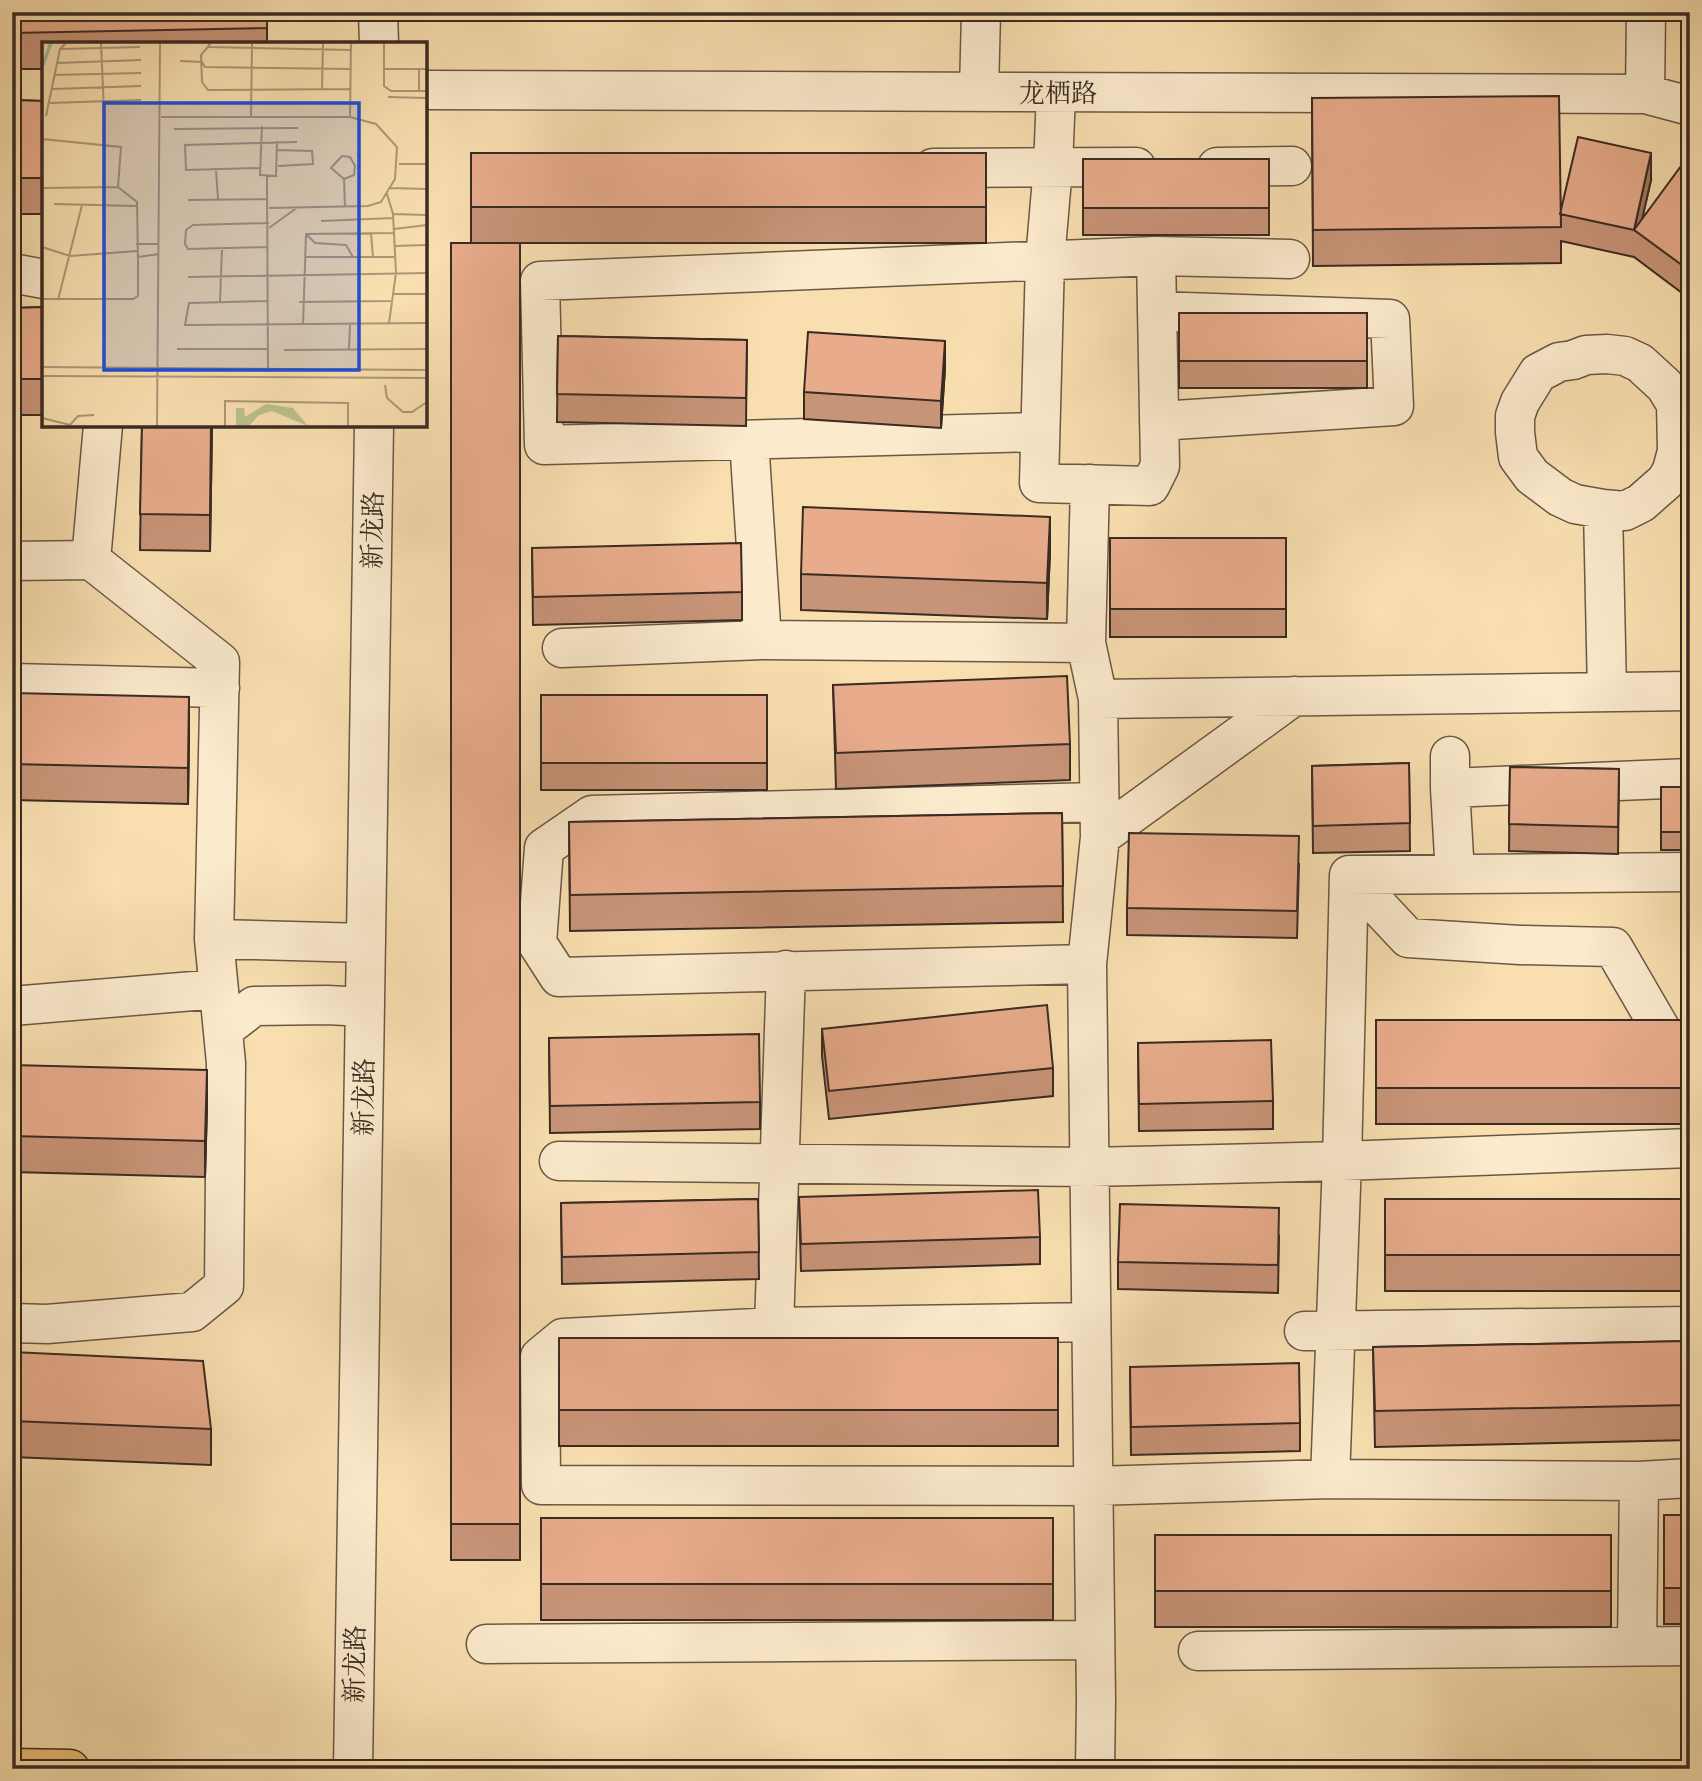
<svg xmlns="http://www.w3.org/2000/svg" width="1702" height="1781" font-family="Cardo,'Noto Serif SC',serif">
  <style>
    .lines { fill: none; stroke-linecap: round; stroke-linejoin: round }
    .minor-casing { stroke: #6a5846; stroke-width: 41 }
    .major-casing { stroke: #3a2b23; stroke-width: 41 }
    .minor { stroke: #fbeacc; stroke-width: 38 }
    .major { stroke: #ecc078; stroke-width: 38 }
    .wall { fill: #c89478; stroke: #3a2b23; stroke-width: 2 }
    .shaded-wall { fill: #a27862; stroke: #3a2b23; stroke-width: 2 }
    .building { fill: #e8ac8c; stroke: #3a2b23; stroke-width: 2 }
    .labels { text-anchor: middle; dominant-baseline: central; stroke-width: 7; stroke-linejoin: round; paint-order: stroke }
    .street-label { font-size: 26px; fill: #3a2b23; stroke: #fbeacc }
    .inset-river { fill: none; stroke: #9ebda7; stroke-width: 3.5 }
    .inset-road { fill: none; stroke: #ad9778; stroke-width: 2 }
    .view { fill: #1d4ed8; fill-opacity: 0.15; stroke: #1d4ed8; stroke-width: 3.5 }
    .inset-edge { fill: none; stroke: #3a2b23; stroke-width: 3.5 }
  </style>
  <rect width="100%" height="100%" fill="#f9dfb0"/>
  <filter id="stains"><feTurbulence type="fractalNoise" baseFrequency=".00286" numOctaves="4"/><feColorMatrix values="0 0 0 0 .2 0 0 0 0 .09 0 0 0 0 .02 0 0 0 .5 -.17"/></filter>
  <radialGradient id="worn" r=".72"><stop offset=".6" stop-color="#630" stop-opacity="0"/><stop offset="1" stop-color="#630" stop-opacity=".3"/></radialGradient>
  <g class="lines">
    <g class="minor-casing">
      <path id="minor" d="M378 12 379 44
        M425 90 1645 94 1690 106
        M979 92 981 12
        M1056 93 1053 167 1045 260 1039 483 1150 486 1160 466 1156 256
        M1645 94 1646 12
        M1217 167 1292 166
        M933 168 1136 167
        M12 273 44 279
        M1157 311 1390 319 1394 406 1159 421
        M1040 432 544 445 540 281 1156 256 1290 259
        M749 440 762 640
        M1090 484 1086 643 1098 699 1100 837 1087 964 1096 1700 1095 1769
        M1603 509 1575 504 1560 497 1532 476 1518 457 1515 432V416L1520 402 1538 373 1559 362 1573 360 1586 355 1607 354 1625 356 1640 363 1665 386 1676 404 1677 451 1672 470 1666 481 1641 503 1625 511 1603 509 1607 692
        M12 561 91 560
        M562 648 762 640 1086 643
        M12 683 220 688
        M1098 699 1690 691
        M1450 756V788L1455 874
        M1450 788 1690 778
        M1100 837 1294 696
        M1349 875 1408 938 1520 945 1613 947 1660 1028
        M214 939 366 943
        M1087 964 559 977 537 943 544 848 592 815 1099 802
        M12 1006 218 989
        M223 1030 254 1006 327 1005 365 1007
        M559 1161 1089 1167 1342 1161 1690 1148
        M1091 1322 774 1327 563 1338 540 1357 541 1485 1093 1486 1330 1479 1639 1481 1690 1478
        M12 1323 47 1324 192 1312 224 1286 226 1063 214 939 220 662 91 560 103 425
        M774 1327 786 970
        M1304 1331 1690 1326
        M1330 1479 1342 1161 1349 875 1690 872
        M486 1644 1095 1640
        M1637 1646 1639 1481
        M1198 1651 1690 1646
        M353 1769 374 425"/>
    </g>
    <g class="major-casing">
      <path id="major" d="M12 1768 70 1769"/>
    </g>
    <use href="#minor" class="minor"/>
    <use href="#major" class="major"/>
  </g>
  <path class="wall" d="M12 12H267V44H44V69H12Z
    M1093 12H1158V14H1093Z
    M1230 12H1294V14H1230Z
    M1440 12H1505V14H1440Z
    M1312 98 1561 212 1651 180 1642 218 1690 167V299L1634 257 1561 241V263L1313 266Z
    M12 100 44 101V214H12Z
    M471 153H986V243H520V1560H451V243H471Z
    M1083 159H1269V235H1083Z
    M44 307V415H12V308Z
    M1179 313H1367V388H1179Z
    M558 336 747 340 746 426 557 422Z
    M945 368 941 428 804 419V392Z
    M142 425H212L210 551 140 550Z
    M1110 538H1286V637H1110Z
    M532 548 742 592V620L533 625Z
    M1050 552 1047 619 801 610V574Z
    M833 685 1070 744V780L836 789Z
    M12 693 189 733 188 804 12 800Z
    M541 695H767V790H541Z
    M1409 763 1410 851 1313 853 1312 766Z
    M1510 767 1619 769 1618 854 1509 851Z
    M1661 787H1690V850H1661Z
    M1062 813 1063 922 570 931 569 822Z
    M1299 864 1297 938 1127 935V908Z
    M1376 1020H1690V1124H1376Z
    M822 1029 1053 1068V1096L829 1119 822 1056Z
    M549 1038 760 1102V1129L550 1133Z
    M1138 1043 1273 1101V1129L1139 1131Z
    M12 1065 207 1106 205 1177 12 1172Z
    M799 1197 1040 1237V1264L801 1271Z
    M758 1199 759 1279 562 1284 561 1203Z
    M1385 1199H1690V1291H1385Z
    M1279 1236 1278 1293 1118 1289V1262Z
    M559 1338H1058V1446H559Z
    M1690 1341V1440L1375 1447 1373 1347Z
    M12 1352 211 1429V1465L12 1457Z
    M1130 1367 1300 1423V1451L1131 1455Z
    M1664 1515H1690V1624H1664Z
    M541 1518H1053V1620H541Z
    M1155 1535H1611V1627H1155Z"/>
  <path class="shaded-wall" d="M1651 153V180L1639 233 1634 230Z
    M945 341V368L941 428V401Z
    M211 425H212L210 551V515Z
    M1050 517V552L1047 619V583Z
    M189 697V733L188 804V768Z
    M207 1070V1106L205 1177V1141Z"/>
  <path class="building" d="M12 12H267V28L12 33Z
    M1559 96 1561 227 1313 230 1312 98Z
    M12 100 44 101V178H12Z
    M1578 137 1651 153 1634 230 1684 162 1690 167V271L1634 230 1560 214Z
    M471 153H986V207H471Z
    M1083 159H1269V208H1083Z
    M451 243H520V1524H451Z
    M44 307V379H12V308Z
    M1179 313H1367V361H1179Z
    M808 332 945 341 941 401 804 392Z
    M558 336 747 340 746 398 557 394Z
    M142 425H211L210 515 140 514Z
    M803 507 1050 517 1047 583 801 574Z
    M1110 538H1286V609H1110Z
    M741 543 742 592 533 597 532 548Z
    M1067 676 1070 744 836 753 833 685Z
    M12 693 189 697 188 768 12 764Z
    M541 695H767V763H541Z
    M1409 763 1410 823 1313 826 1312 766Z
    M1510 767 1619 769 1618 827 1509 824Z
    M1661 787H1690V832H1661Z
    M1062 813 1063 886 570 895 569 822Z
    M1129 833 1299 836 1297 911 1127 908Z
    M1047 1005 1053 1068 829 1091 822 1029Z
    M1376 1020H1690V1088H1376Z
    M759 1034 760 1102 550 1106 549 1038Z
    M1271 1040 1273 1101 1139 1104 1138 1043Z
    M12 1065 207 1070 205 1141 12 1136Z
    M1038 1190 1040 1237 801 1244 799 1197Z
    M758 1199 759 1252 562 1257 561 1203Z
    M1385 1199H1690V1255H1385Z
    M1120 1204 1279 1208 1278 1265 1118 1262Z
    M559 1338H1058V1410H559Z
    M1690 1341V1405L1375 1411 1373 1347Z
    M12 1352 203 1361 211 1429 12 1421Z
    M1299 1363 1300 1423 1131 1427 1130 1367Z
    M1664 1515H1690V1588H1664Z
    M541 1518H1053V1584H541Z
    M1155 1535H1611V1591H1155Z"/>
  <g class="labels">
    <g class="street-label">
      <text x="1058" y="93">龙栖路</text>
      <text transform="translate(373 530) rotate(-89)">新龙路</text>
      <text transform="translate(364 1097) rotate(-89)">新龙路</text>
      <text transform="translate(355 1664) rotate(-89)">新龙路</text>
    </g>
  </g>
  <g transform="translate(42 42)">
    <rect width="385" height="385" fill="#f9dfb0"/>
    <path d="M224 362 251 366 266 384 230 369 217 373 207 384H194V366H202L203 375Z" fill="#bbc28d"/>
    <path class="inset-river" d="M0 25 9 1"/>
    <path class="inset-road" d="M59 1 62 70M169 1 159 13 160 40 166 48 309 47M342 1V44L349 49H385M167 5 309 8M18 7 98 5M138 19 160 20 163 25 309 27M15 21 99 18M342 27H385M377 27V49M13 33 99 31M10 47 99 44M280 47 281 1M346 55 385 56M8 61 99 58M4 74 18 7 24 1M119 75H308L334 82 355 105 353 137 339 160 326 164 227 166M209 75 210 1M308 75 309 1M220 84 218 133 234 134 235 99M132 87 256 86M0 97 79 105 76 145 95 160 96 220V254L91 257H0M235 108 270 109 271 122 236 124M357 122H385M218 126 144 128 143 103 255 100M174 127 176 157M225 134 226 330M302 137 289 126 300 114 308 115 313 124 312 133 302 137 303 165M0 146 76 145M348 146 385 147M345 152 351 172 354 231 347 281M146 158 225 157M12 162 95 164M351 172 385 173M279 179 351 176M227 186 256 165M352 187 385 183M264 192 273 201 304 203 311 215M329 192 331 215M94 202H117M353 204 385 203M0 205 28 214 95 209M225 205 146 207 143 202 144 188 151 183 227 181M96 215 117 212M264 215H352M146 235 385 231M352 252H385M16 258 40 163M226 259 147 261 143 283 385 281M178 260 180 206M257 260 351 259M261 283 264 192 351 191M135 307H226M307 307 308 283M242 308 385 307M0 325 385 328M0 334 385 336M343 343 345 356 361 370H370L385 360M0 376 28 383 36 374 52 373M115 384 118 1M183 384V359L306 361V384"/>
    <path class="view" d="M62 61H317V328H62Z"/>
    <rect width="385" height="385" class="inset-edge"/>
  </g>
  <rect width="1702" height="1781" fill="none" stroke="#f9dfb0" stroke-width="42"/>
  <rect x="14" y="14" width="1674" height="1753" fill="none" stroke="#3a2b23" stroke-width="3.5"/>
  <rect x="21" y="21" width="1660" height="1739" fill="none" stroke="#3a2b23" stroke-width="2"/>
  <rect width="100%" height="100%" filter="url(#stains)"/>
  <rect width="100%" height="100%" fill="url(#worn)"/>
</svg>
